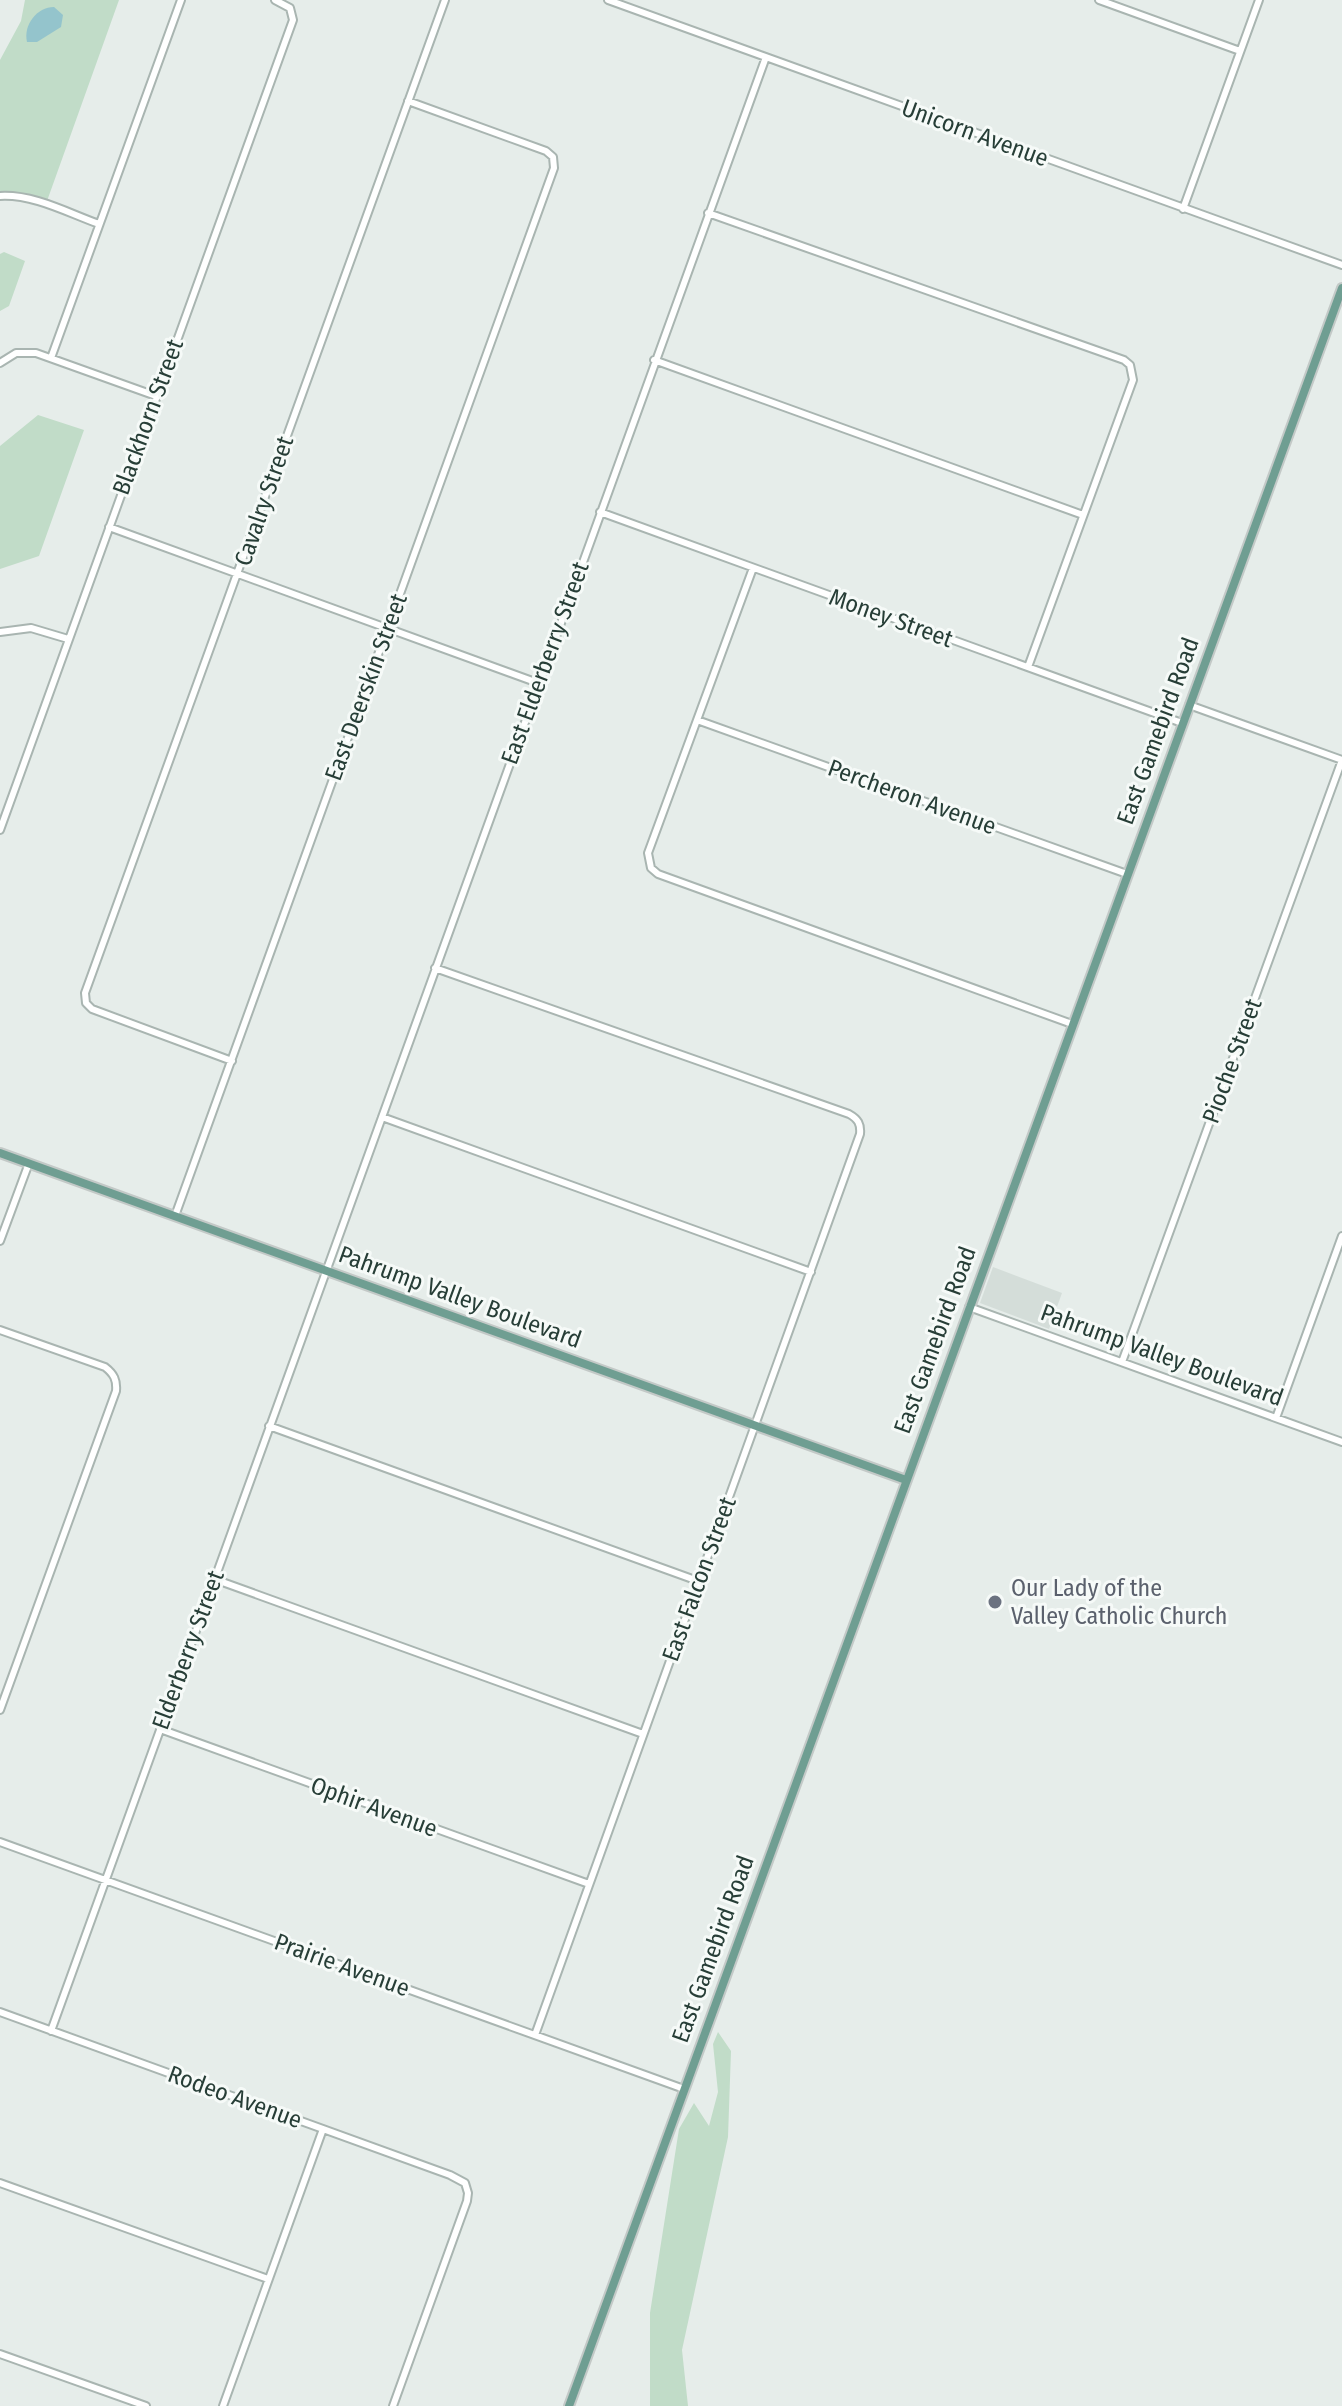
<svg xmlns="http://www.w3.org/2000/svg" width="1342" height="2406" font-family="'Fira Sans Condensed',sans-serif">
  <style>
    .built { fill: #d4ddd9 }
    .green { fill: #c1dcc8 }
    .water { fill: #94c4cc }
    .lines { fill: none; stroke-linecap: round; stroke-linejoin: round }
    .minor-casing { stroke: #a9b5b1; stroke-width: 10 }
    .major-casing { stroke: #c3c9c7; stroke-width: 12 }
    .minor { stroke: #fff; stroke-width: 6 }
    .major { stroke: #6f9e92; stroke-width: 8 }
    .worship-dot { fill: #6b7280; stroke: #f6faf8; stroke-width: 3 }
    .labels { text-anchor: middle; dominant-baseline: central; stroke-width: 6; stroke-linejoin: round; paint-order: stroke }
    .street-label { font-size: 24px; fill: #273e37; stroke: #f6faf8 }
    .worship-label { font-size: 24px; fill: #5b616d; stroke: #f6faf8; text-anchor: start }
  </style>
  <rect width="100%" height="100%" fill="#e6edea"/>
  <path class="built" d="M993 1267 1062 1293 1049 1329 980 1303Z"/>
  <path class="green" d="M25 0H119L47 201 22 193 0 191V60L21 21Z
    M4 252 25 261 9 306 0 311V254Z
    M38 415 84 430 39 556 0 569V446Z
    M718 2032 731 2051 728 2137 682 2350 688 2406H650V2313L679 2129 694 2103 709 2126 718 2092 713 2044Z"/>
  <path class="water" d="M54 7 63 15 61 27 37 42H27C23 25 37 7 54 7Z"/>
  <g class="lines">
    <g class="minor-casing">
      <path id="minor" d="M608 0 1342 265
        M1099 0 1240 51
        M0 196C34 194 68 213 99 224
        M1183 209 1259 0
        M708 213 1124 360 1130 365 1133 380 1028 667
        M51 358 181 0
        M654 360 1083 515
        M0 363 16 353H36L156 396
        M600 512 1182 723
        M109 527 538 683
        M753 568 648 853 651 868 658 874 1072 1024
        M0 632 31 628 68 639
        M1189 705 1342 760
        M697 720 1127 874
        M0 830 293 20 290 8 275 0
        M435 968 849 1114C858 1119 861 1124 860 1134L535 2035
        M232 1061 92 1009 86 1003 85 993 445 0
        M382 1117 811 1272
        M175 1216 554 168 553 157 546 151 408 101
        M0 1241 29 1163
        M969 1307 1342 1442
        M0 1330 105 1367C114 1374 117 1380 116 1391L0 1710
        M1122 1362 1342 760
        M1276 1418 1342 1236
        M269 1426 698 1581
        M214 1579 643 1734
        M160 1729 589 1884
        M0 1842 684 2089
        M0 2012 450 2175 465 2183 468 2193 467 2201 393 2406
        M51 2031 766 57
        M0 2183 268 2279
        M0 2354 146 2406
        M223 2406 323 2129"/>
    </g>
    <g class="major-casing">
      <path id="major" d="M0 1153 906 1480
        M569 2406 1342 288"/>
    </g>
    <use href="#minor" class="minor"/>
    <use href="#major" class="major"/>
  </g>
  <circle class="worship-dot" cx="995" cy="1602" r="8"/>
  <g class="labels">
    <g class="street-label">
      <text transform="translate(975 133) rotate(20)">Unicorn Avenue</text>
      <text transform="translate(148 417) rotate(-70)">Blackhorn Street</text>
      <text transform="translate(264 501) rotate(-71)">Cavalry Street</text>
      <text transform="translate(891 618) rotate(20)">Money Street</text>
      <text transform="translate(545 663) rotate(-70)">East Elderberry Street</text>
      <text transform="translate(366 687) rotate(-70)">East Deerskin Street</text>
      <text transform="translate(1158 731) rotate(-70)">East Gamebird Road</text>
      <text transform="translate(912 797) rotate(20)">Percheron Avenue</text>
      <text transform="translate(1232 1061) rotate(-70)">Pioche Street</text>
      <text transform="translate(460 1297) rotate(20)">Pahrump Valley Boulevard</text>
      <text transform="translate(935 1340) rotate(-70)">East Gamebird Road</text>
      <text transform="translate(1162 1355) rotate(20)">Pahrump Valley Boulevard</text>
      <text transform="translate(699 1579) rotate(-70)">East Falcon Street</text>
      <text transform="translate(188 1650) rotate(-70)">Elderberry Street</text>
      <text transform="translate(374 1807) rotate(20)">Ophir Avenue</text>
      <text transform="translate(713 1949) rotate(-70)">East Gamebird Road</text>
      <text transform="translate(342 1965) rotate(20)">Prairie Avenue</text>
      <text transform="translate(235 2097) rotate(20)">Rodeo Avenue</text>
    </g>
    <g class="worship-label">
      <text x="1011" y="1588">Our Lady of the<tspan x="1011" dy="28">Valley Catholic Church</tspan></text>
    </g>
  </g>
</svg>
